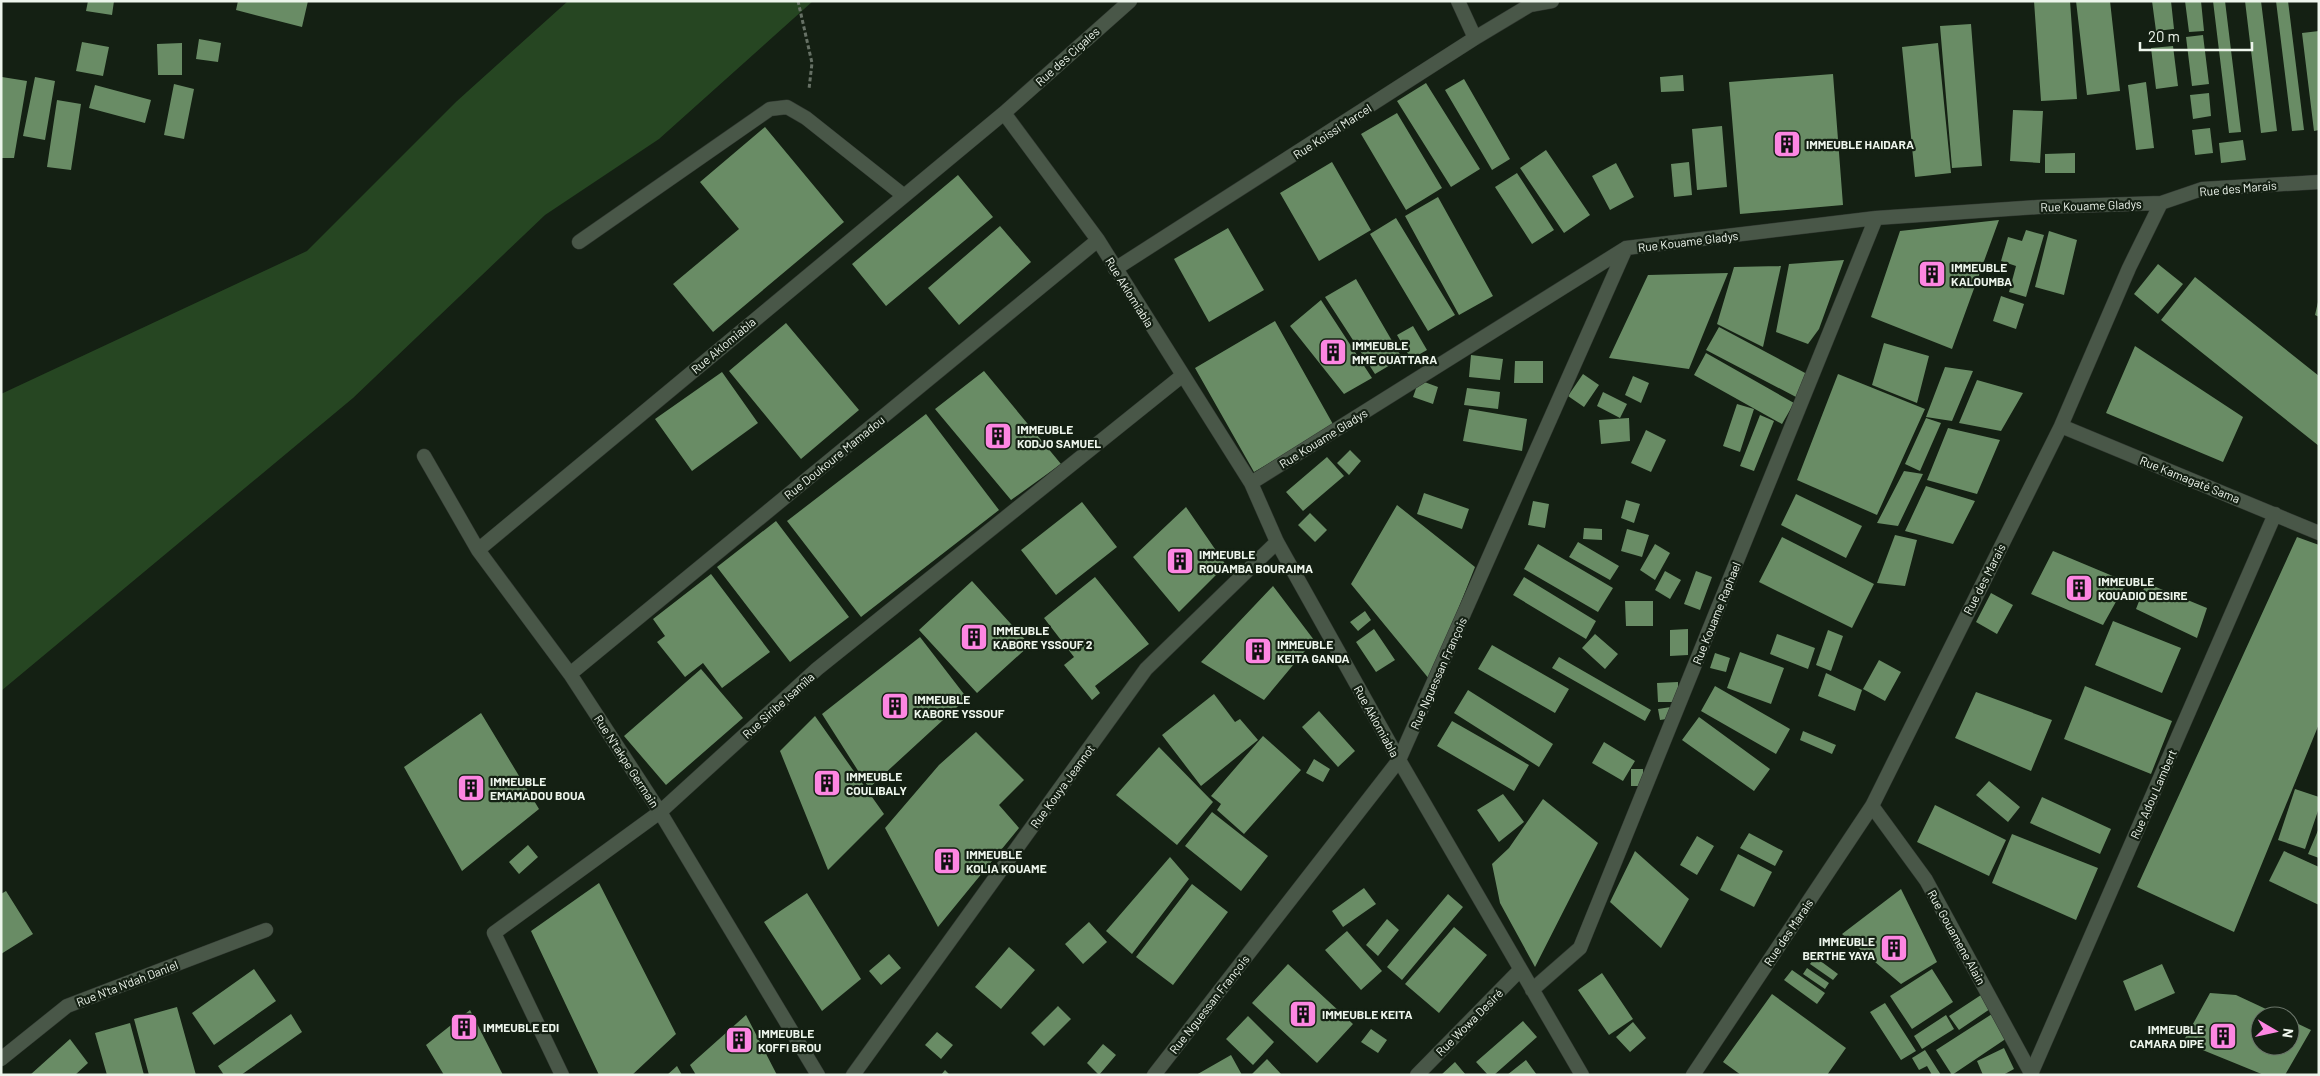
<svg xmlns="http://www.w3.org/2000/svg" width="2320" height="1076" font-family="Barlow,sans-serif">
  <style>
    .water { fill: #264622 }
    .building { fill: #698c65 }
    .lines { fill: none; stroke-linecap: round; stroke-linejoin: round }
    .service-casing { stroke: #313831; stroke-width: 15 }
    .minor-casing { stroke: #313831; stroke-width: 15 }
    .path { stroke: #667165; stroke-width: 3; stroke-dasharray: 4 2.5; stroke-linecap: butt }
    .service { stroke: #495748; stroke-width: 14 }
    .minor { stroke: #495748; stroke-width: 14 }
    .labels { text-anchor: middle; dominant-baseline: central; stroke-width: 4.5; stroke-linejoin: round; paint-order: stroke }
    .street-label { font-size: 12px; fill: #edf5ec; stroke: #142013 }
    .poi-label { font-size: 12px; font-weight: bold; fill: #edf5ec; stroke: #142013; text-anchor: start }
  </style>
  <rect width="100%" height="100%" fill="#142013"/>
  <path class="water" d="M568 1H813L659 139 545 215 353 398 1 691V394L307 251 457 101Z"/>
  <path class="building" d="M88 1H114L112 15 86 11Z
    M238 1H308L302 27 236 10Z
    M2034 1H2070L2077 99 2041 101Z
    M2076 1H2110L2120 91 2087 95Z
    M2152 1H2171L2174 29 2156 31Z
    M2185 1H2201L2204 31 2189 32Z
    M2213 1H2225L2241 132 2229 133Z
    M2245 1H2261L2277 131 2261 133Z
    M2276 1H2288L2304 130 2292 131Z
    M1971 24 1982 166 1952 168 1940 26Z
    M2319 31V130L2314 131 2302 33Z
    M2203 35 2209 84 2192 86 2186 37Z
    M199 39 221 43 218 62 196 59Z
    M82 42 109 47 103 76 76 71Z
    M182 43V75H158L157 44Z
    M1938 43 1951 173 1915 177 1902 47Z
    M2173 46 2178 86 2156 89 2151 48Z
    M1833 74 1843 205 1740 214 1729 82Z
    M1683 75 1684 91 1661 92 1660 77Z
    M2 77 27 81 14 158H1Z
    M35 77 55 81 45 140 23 136Z
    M1464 79 1510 159 1492 170 1445 90Z
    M2146 82 2154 148 2136 150 2128 85Z
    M1426 83 1480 169 1451 187 1397 101Z
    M174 84 194 89 184 139 164 135Z
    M95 85 151 100 145 123 89 108Z
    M2209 93 2211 116 2193 119 2190 95Z
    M57 100 81 104 71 170 47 167Z
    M2013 110 2043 111 2040 163 2010 161Z
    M1397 113 1442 188 1406 210 1361 134Z
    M1722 126 1727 187 1697 190 1692 129Z
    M765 127 844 222 713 332 673 284 739 229 700 182Z
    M2210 128 2213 153 2195 155 2192 130Z
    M2243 140 2246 160 2221 163 2219 143Z
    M1546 150 1590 215 1564 233 1520 168Z
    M2075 153V173H2045V154Z
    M1332 162 1371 230 1319 261 1280 193Z
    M1689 162 1692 195 1674 197 1671 164Z
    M1616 163 1634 197 1610 210 1592 176Z
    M1517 173 1554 230 1532 244 1495 187Z
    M958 175 993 217 886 306 852 264Z
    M1438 197 1493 296 1459 315 1405 216Z
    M1396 218 1455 315 1428 331 1370 234Z
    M1999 220 1952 349 1871 317 1900 231Z
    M1000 226 1031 262 959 325 928 288Z
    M1228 228 1264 290 1209 322 1174 259Z
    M2026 230 2044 235 2026 297 2009 292 2016 266 2001 261 2008 237 2022 241Z
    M2049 231 2077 240 2064 295 2035 287Z
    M1844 260 1819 329 1808 344 1776 332 1789 264Z
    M2158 264 2183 284 2158 314 2134 294Z
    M1781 266 1763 347 1717 324 1734 267Z
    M1728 273 1689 369 1609 358 1648 275Z
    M2195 277 2319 376V446L2161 320Z
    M1356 279 1402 358 1375 374 1325 297Z
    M2001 296 2024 304 2016 329 1993 321Z
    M1321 300 1372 378 1344 394 1290 326Z
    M2318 302H2319V317L2315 315Z
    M1275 321 1334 426 1254 472 1195 368Z
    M786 323 859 410 801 459 729 371Z
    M1413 326 1427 350 1411 359 1397 335Z
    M1719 327 1807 374 1796 397 1706 350Z
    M1884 343 1929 356 1917 403 1872 385Z
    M2135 346 2243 417 2223 462 2106 413Z
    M1706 353 1794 403 1782 424 1694 375Z
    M1471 355 1503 359 1500 380 1469 377Z
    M1515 361H1543V383H1514Z
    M1945 367 1973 371 1952 421 1926 417Z
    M984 371 1061 464 1011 500 935 409Z
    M722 372 758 423 692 471 655 419Z
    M1583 374 1599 385 1584 407 1568 396Z
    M1838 374 1925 409 1877 515 1797 480Z
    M1633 376 1649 383 1641 403 1625 395Z
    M1419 380 1438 387 1433 404 1413 397Z
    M1977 380 2023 393 2001 431 1959 423Z
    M1467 388 1500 392 1498 409 1464 405Z
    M1603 392 1627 404 1620 418 1597 406Z
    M1737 404 1754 409 1740 452 1723 446Z
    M1469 409 1527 419 1522 451 1463 441Z
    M926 414 999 510 861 617 787 521Z
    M1760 415 1774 421 1754 471 1740 466Z
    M1629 418 1630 441 1601 444 1599 420Z
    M1926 418 1941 423 1920 471 1905 464Z
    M1948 428 2000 440 1977 494 1927 480Z
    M1646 430 1666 440 1651 472 1631 463Z
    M1350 450 1361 461 1349 475 1337 463Z
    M1327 457 1344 476 1303 511 1286 492Z
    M1904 471 1923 474 1898 526 1877 523Z
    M1926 486 1975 501 1953 544 1905 531Z
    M1424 493 1469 509 1462 529 1417 514Z
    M1796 494 1862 526 1846 558 1781 525Z
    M1626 500 1640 504 1634 523 1621 518Z
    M1533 501 1549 504 1545 528 1528 525Z
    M1082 502 1117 547 1056 595 1021 550Z
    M1397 505 1475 567 1430 680 1351 584Z
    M1186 507 1226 565 1179 612 1133 557Z
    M1310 513 1327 530 1315 542 1298 525Z
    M776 521 849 617 790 662 717 567Z
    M1584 528 1602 529V540L1583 539Z
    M1627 529 1649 535 1642 557 1621 551Z
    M1895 535 1917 540 1905 586 1877 583Z
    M1782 537 1874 584 1852 628 1759 582Z
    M2297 537 2319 545V724L2234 932 2137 887Z
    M1578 542 1619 566 1610 580 1569 557Z
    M1538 544 1613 588 1598 612 1524 569Z
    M1655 544 1670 553 1655 580 1640 570Z
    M2053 551 2127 582 2103 625 2031 594Z
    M1665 571 1681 580 1670 599 1655 590Z
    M1696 571 1712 577 1700 610 1684 604Z
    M711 574 770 652 722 688 703 663 685 677 657 642 665 636 653 619Z
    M1095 577 1149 644 1095 686 1100 693 1092 700 1064 665 1074 657 1044 618Z
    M1524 577 1596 621 1586 639 1513 595Z
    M972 581 1030 645 977 693 919 630Z
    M2146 583 2207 608 2197 638 2136 609Z
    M1273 586 1314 640 1264 700 1201 662Z
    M1991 593 2013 605 1997 634 1976 622Z
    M1625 601H1653V626H1626Z
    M1365 611 1371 620 1358 631 1350 622Z
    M2113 621 2181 648 2162 693 2095 665Z
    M1374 629 1395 660 1376 672 1356 642Z
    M1688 629V655L1670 656V630Z
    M1828 630 1843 636 1831 671 1816 665Z
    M1595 634 1618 654 1605 669 1582 648Z
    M1777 634 1815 648 1808 669 1770 654Z
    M920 637 967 698 869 788 822 714Z
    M1492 645 1569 689 1555 713 1478 669Z
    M1740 652 1784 668 1771 704 1727 688Z
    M1715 653 1730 658 1726 672 1710 668Z
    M1559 657 1651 710 1645 721 1552 668Z
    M1879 660 1901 672 1885 701 1863 689Z
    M701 669 743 718 666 785 624 736Z
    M1826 673 1862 690 1855 711 1818 696Z
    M1678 682V702H1658L1657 683Z
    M1715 686 1790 729 1776 754 1701 711Z
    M2085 686 2172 721 2151 774 2064 739Z
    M1468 690 1553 744 1539 767 1454 713Z
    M1976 692 2052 720 2031 771 1955 738Z
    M1214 694 1235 722 1240 719 1258 740 1201 786 1162 735Z
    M1671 707 1673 718 1660 720 1658 709Z
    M1319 711 1355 751 1338 767 1302 727Z
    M481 713 539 809 462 871 404 767Z
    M815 716 884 814 828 870 780 751Z
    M1699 717 1770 769 1754 791 1682 740Z
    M1452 721 1529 765 1514 791 1437 746Z
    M1803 731 1836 745 1832 754 1800 740Z
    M976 732 1024 780 999 805 1019 828 938 927 885 828 939 765Z
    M1263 736 1301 770 1244 834 1217 810 1221 804 1211 796Z
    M1604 742 1635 761 1623 781 1592 763Z
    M1159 747 1213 802 1177 845 1116 795Z
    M1314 759 1330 769 1323 782 1306 773Z
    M1631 769H1643V786H1631Z
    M1989 781 2020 807 2008 822 1976 795Z
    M2295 789 2319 797V808L2305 849 2278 840Z
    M1503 794 1524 822 1499 842 1477 810Z
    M2042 797 2111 829 2100 854 2030 823Z
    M1543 799 1598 843 1535 967 1500 903 1492 864 1509 848Z
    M1935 805 2006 840 1989 876 1917 842Z
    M1212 812 1268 856 1241 891 1185 846Z
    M2319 828V858L2308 854Z
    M1749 833 1783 851 1775 866 1740 848Z
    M2012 834 2098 868 2076 920 1992 883Z
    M1697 836 1714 846 1697 875 1680 865Z
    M528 845 538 857 519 874 509 862Z
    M1635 851 1689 899 1661 948 1610 902Z
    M2284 851 2319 867V905L2269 881Z
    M1738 854 1772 872 1754 907 1720 890Z
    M1170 857 1189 879 1132 954 1106 931Z
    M599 883 676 1034 632 1075H599L531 931Z
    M1192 884 1228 912 1173 985 1136 957Z
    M1364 888 1376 904 1343 927 1332 911Z
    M1901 889 1937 962 1901 984 1842 934Z
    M6 891 33 934 1 954V894Z
    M807 893 861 979 822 1011 764 922Z
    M1448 894 1463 907 1402 980 1387 967Z
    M1387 919 1399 930 1378 956 1366 945Z
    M1089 922 1107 942 1083 964 1065 944Z
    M1454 927 1487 955 1439 1013 1405 984Z
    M1347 931 1382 971 1361 990 1325 950Z
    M1009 947 1035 970 1001 1009 975 987Z
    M889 954 901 968 881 985 869 971Z
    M1815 957 1838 974 1833 980 1810 964Z
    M1288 964 1353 1024 1317 1063 1252 1003Z
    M2162 964 2175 993 2135 1011 2123 981Z
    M1807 968 1829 983 1825 989 1803 974Z
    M254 969 276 1001 214 1045 192 1013Z
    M1932 969 1953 1002 1912 1029 1890 996Z
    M1792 970 1825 993 1817 1004 1784 980Z
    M1602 973 1633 1019 1609 1035 1578 990Z
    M2210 993 2236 995 2281 1016H2260V1046H2290V1020L2311 1030 2285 1075H2264L2183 1042Z
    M1772 994 1846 1048 1827 1075H1741L1723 1062Z
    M1981 995 1990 1009 1959 1030 1949 1016Z
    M1885 1003 1916 1051 1901 1060 1870 1012Z
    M1058 1006 1071 1019 1044 1046 1031 1033Z
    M177 1007 196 1075H149L134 1019Z
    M470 1010 503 1075H444L426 1045Z
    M291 1014 302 1032 241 1075H224L218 1066Z
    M1992 1014 2007 1038 1952 1075 1936 1050Z
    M746 1015 777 1075H696L690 1065Z
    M1946 1015 1954 1029 1922 1049 1914 1036Z
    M1248 1016 1274 1042 1253 1065 1226 1039Z
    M1523 1021 1537 1037 1494 1075H1488L1476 1062Z
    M1633 1022 1646 1038 1630 1052 1616 1037Z
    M130 1023 144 1075H107L95 1033Z
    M1371 1029 1387 1040 1378 1053 1361 1042Z
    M937 1032 953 1045 941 1059 925 1045Z
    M70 1039 88 1063 75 1075H30Z
    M1103 1044 1116 1055 1099 1075 1087 1063Z
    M2004 1048 2014 1069 2003 1075H1983L1977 1061Z
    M1925 1050 1941 1075H1932L1927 1066 1919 1070 1912 1058Z
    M1231 1055 1242 1075H1196Z
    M1267 1059 1282 1075H1251Z
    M1526 1060 1537 1075H1507Z
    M1455 1062 1466 1075H1441Z
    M677 1066 682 1075H667Z
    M945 1070 950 1075H941Z"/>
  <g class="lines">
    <g class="service-casing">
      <path id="service" d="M579 242 770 109 787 107 806 118 903 195"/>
    </g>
    <g class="minor-casing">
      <path id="minor" d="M1458 1 1475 38
        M1004 113 1130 1
        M1115 269 1475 38 1530 5 1552 1
        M2061 426 2319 533
        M424 456 478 550 570 674 660 812 818 1075
        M1251 483 1626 248 1876 218 2038 207 2161 203
        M478 550 1004 113 1098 240 1251 483 1277 542 1399 760 1582 1075
        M570 674 1098 240
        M1872 806 1926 880 2032 1075
        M1532 990 1580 948 1876 218
        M1 1059 67 1006 266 930
        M2031 1074 2275 514
        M562 1075 494 933 660 812 817 669 1183 375
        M853 1075 1146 669 1277 542
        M1154 1075 1399 760 1626 248
        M1417 1075 1520 970
        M1693 1075 1872 806 2061 426 2129 268 2161 203 2202 189 2319 182"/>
    </g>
    <path class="path" d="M798 1 812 63 809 89"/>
    <use href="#service" class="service"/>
    <use href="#minor" class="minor"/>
  </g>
  <defs>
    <g id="building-square" transform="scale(1.4375)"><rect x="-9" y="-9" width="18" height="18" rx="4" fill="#fd86e2" stroke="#142013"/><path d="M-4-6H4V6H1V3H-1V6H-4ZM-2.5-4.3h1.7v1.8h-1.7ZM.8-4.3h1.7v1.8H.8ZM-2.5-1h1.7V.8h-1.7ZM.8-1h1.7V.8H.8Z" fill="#111"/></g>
  </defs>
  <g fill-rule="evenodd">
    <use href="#building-square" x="1787" y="144"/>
    <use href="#building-square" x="1932" y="274"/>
    <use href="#building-square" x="1333" y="352"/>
    <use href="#building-square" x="998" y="436"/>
    <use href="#building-square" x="1180" y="561"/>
    <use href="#building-square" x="2079" y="588"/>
    <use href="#building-square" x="974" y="637"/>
    <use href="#building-square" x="1258" y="651"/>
    <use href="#building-square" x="895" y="706"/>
    <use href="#building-square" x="827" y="783"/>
    <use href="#building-square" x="471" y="788"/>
    <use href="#building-square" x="947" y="861"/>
    <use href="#building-square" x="1894" y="948"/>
    <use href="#building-square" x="1303" y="1014"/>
    <use href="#building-square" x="464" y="1027"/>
    <use href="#building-square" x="2223" y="1036"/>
    <use href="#building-square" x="739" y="1040"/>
  </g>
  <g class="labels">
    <g class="street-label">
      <text transform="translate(1067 56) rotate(-42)">Rue des Cigales</text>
      <text transform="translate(1332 131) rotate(-33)">Rue Koissi Marcel</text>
      <text transform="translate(2238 188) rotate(-5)">Rue des Marais</text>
      <text transform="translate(2091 205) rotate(-2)">Rue Kouame Gladys</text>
      <text transform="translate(1688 241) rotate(-7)">Rue Kouame Gladys</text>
      <text transform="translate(1130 292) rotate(58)">Rue Aklomiabla</text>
      <text transform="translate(723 345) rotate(-40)">Rue Aklomiabla</text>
      <text transform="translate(1323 438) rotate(-32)">Rue Kouame Gladys</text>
      <text transform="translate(834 457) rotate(-39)">Rue Doukoure Mamadou</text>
      <text transform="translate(2190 479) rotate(22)">Rue Kamagaté Sama</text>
      <text transform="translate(1984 579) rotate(-63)">Rue des Marais</text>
      <text transform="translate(1716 613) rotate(-68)">Rue Kouame Raphael</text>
      <text transform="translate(1438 673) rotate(-66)">Rue Nguessan François</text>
      <text transform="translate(778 705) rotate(-42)">Rue Siribe Isamïla</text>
      <text transform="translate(1377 721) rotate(61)">Rue Aklomiabla</text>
      <text transform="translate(627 761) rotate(57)">Rue N'takpe Germain</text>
      <text transform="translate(1062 786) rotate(-54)">Rue Kouya Jeannot</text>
      <text transform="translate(2153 794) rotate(-66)">Rue Adou Lambert</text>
      <text transform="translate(1788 932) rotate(-56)">Rue des Marais</text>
      <text transform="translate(1957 937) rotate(61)">Rue Gouamene Alain</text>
      <text transform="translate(127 983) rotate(-21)">Rue N'ta N'dah Daniel</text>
      <text transform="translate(1209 1004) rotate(-52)">Rue Nguessan François</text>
      <text transform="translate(1469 1022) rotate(-45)">Rue Wowa Desiré</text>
    </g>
    <g class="poi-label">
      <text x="1806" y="144">IMMEUBLE HAIDARA</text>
      <text x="1951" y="267">IMMEUBLE<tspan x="1951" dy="14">KALOUMBA</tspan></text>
      <text x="1352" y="345">IMMEUBLE<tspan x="1352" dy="14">MME OUATTARA</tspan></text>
      <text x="1017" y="429">IMMEUBLE<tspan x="1017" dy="14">KODJO SAMUEL</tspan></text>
      <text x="1199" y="554">IMMEUBLE<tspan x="1199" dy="14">ROUAMBA BOURAIMA</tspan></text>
      <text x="2098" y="581">IMMEUBLE<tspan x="2098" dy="14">KOUADIO DESIRE</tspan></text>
      <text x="993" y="630">IMMEUBLE<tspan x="993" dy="14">KABORE YSSOUF 2</tspan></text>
      <text x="1277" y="644">IMMEUBLE<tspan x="1277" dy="14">KEITA GANDA</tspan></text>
      <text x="914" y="699">IMMEUBLE<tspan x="914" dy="14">KABORE YSSOUF</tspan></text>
      <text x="846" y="776">IMMEUBLE<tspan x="846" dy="14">COULIBALY</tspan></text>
      <text x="490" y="781">IMMEUBLE<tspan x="490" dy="14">EMAMADOU BOUA</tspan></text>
      <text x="966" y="854">IMMEUBLE<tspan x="966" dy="14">KOLIA KOUAME</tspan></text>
      <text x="1875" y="941" text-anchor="end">IMMEUBLE<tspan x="1875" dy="14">BERTHE YAYA</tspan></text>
      <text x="1322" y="1014">IMMEUBLE KEITA</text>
      <text x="483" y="1027">IMMEUBLE EDI</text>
      <text x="2204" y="1029" text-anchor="end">IMMEUBLE<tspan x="2204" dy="14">CAMARA DIPE</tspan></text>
      <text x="758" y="1033">IMMEUBLE<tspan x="758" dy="14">KOFFI BROU</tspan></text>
    </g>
  </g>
  <rect width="2320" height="1076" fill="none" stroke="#edf5ec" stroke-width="5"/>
  <g transform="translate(2275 1031) rotate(99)"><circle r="24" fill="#142013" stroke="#6b756a"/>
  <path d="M0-4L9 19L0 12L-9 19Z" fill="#fd86e2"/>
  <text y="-8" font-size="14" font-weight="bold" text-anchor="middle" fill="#edf5ec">N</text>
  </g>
  <path d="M2140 42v8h112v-8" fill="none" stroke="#edf5ec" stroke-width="2.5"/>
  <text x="2148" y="42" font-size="15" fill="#edf5ec" stroke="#142013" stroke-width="4" paint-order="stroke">20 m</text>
</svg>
